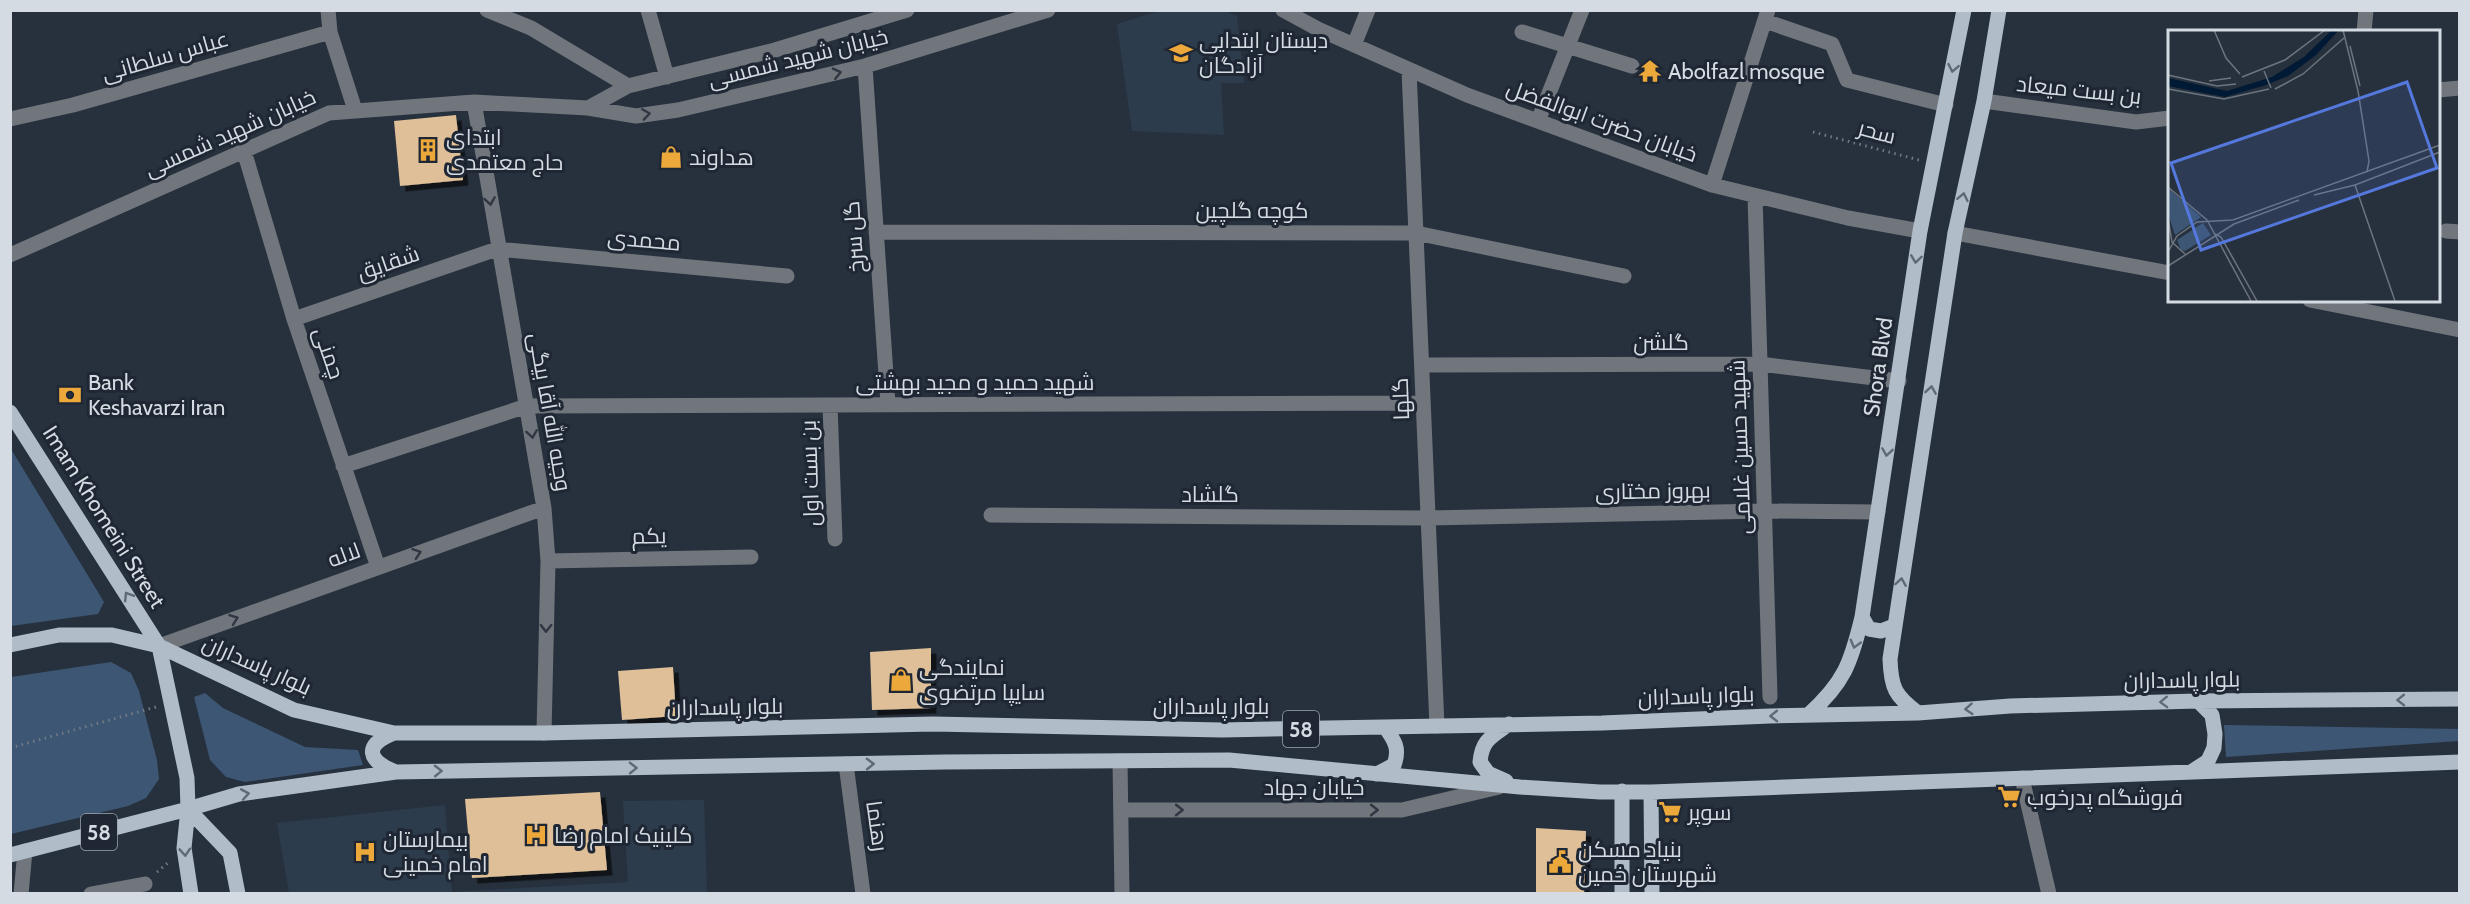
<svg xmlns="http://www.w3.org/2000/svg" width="2470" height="904" font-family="Cabin,Cairo,sans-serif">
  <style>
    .built { fill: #2d3c4d }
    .green { fill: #3c5674 }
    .building { fill: #debf97; filter: url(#shadow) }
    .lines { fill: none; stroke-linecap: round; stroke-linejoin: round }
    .path { stroke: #727b85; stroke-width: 3; stroke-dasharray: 1.5 4.5; stroke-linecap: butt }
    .minor { stroke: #71767d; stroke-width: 15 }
    .major { stroke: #b1bcc9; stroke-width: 15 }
    .oneway { stroke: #606a76 }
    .oneway2 { stroke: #2f3742 }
    .labels { text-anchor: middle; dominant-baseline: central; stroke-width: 6; stroke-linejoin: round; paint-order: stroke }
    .shield { fill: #1e2733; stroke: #9da5ae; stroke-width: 1.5 }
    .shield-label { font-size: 21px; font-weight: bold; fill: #d4dbe2 }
    .poi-label { font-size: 22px; fill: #d4dbe2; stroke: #1e2733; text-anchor: start }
    .street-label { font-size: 22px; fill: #d4dbe2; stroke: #1e2733 }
    .inset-road { fill: none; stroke: #6c757f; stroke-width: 1.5 }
    .view { fill: #5478db; fill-opacity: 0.15; stroke: #5478db; stroke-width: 3 }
    .inset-edge { fill: none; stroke: #d4dbe2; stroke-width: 3 }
  </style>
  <defs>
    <filter id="shadow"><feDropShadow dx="5.5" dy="5.5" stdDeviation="0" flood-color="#0009"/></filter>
  </defs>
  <rect width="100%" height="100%" fill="#27313d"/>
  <path class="built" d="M1162 10 1226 11 1237 16 1244 83H1221L1224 135 1132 131 1117 24Z
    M704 800 707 893H289L277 823 445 805 452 892 628 882 623 801Z"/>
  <path class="green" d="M11 449 104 602 98 614 11 626Z
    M111 662 131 673 139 691 157 760 159 779 146 798 128 806 11 834V677Z
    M205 693 223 708 305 747 358 750 363 765 245 782 226 777 210 760 194 697Z
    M2224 725 2459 729V741L2226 757Z"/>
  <path class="building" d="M456 115 463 180 400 186 394 121Z
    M931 648V708L872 710 870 652Z
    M673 667 676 716 622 720 618 671Z
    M600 792 607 870 472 878 465 799Z
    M1536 828 1586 831 1584 894H1536Z"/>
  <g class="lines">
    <path class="path" d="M1813 132 1919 160
      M10 748 156 707
      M157 872 170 861"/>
    <path class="minor" d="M328 10 330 32 355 110
      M487 10 531 28 628 86
      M648 10 667 77
      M1283 10 1318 29 1467 95 1712 185 1848 218 1920 231
      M1765 21 1832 44 1847 80 1946 105
      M1522 32 1632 66
      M2364 32 2366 10
      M1354 45 1368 10
      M865 66 888 404
      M1409 70 1437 726
      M2438 90 2460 88
      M1984 101 2136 122 2170 118
      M474 102 544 508 548 561 544 733
      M588 108 628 86 775 50 907 10
      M10 119 73 105 330 32
      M1538 121 1582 10
      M244 151 294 319 378 567
      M1712 185 1768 10
      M1755 196 1770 697
      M2446 231 2460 232
      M876 232 1416 233 1624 276
      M1955 233 2170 273
      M10 255 329 113 474 102 588 108 636 116 678 110 865 66 1048 10
      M2310 300 2460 330
      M294 319 497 249 787 276
      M1422 365 1760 364 1899 381
      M830 405 835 539
      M343 466 527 406 1423 403
      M991 515 1428 518 1764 511 1878 512
      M548 561 751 557
      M159 646 544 508
      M1120 761 1122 894
      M846 764 863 894
      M2022 778 2049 894
      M1121 810H1402L1499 787
      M21 894 25 851
      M91 894 145 884"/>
    <path class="major" d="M10 412 159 646 187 778 188 809 184 848 191 894
      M1862 617 1869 629 1881 631 1894 626
      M10 645 59 635H112L159 646 294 710 394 733H544L933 724 1222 730 1602 723 1770 716 1918 713 2010 706 2198 701 2460 699
      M1918 713C1895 696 1891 688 1890 659L1955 233 1984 101 1999 10
      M1808 715C1844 683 1851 663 1862 617L1920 231 1964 10
      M394 733C363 745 367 761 396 772
      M2191 772 2208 761 2214 748 2215 734 2212 715 2198 701
      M1377 774 1394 765C1400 749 1395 741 1385 727
      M1506 781 1488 773 1480 762C1482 740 1491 737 1509 724
      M1622 791V894
      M1651 792 1652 894
      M188 809 230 853 238 894
      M10 855 188 809 239 794 396 772 945 762 1229 760 1520 787 1600 792H1651L2460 762"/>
  </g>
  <defs><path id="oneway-chevron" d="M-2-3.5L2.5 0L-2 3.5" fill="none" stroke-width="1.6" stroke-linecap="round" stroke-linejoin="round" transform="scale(1.5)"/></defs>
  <g class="oneway">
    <use href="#oneway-chevron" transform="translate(1953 68) rotate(101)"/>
    <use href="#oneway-chevron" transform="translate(1963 197) rotate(-78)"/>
    <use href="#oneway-chevron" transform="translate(1916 259) rotate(98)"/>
    <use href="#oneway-chevron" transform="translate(1931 390) rotate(-81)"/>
    <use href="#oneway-chevron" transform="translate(1887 452) rotate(99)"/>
    <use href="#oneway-chevron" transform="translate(1901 582) rotate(-81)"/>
    <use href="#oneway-chevron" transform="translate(128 596) rotate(-122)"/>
    <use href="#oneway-chevron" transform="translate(1855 644) rotate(105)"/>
    <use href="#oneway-chevron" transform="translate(2401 700) rotate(179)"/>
    <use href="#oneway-chevron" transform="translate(2164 702) rotate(178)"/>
    <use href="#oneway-chevron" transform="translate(1969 709) rotate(176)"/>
    <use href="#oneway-chevron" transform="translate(1774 716) rotate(179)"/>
    <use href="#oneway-chevron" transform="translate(870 764) rotate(-1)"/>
    <use href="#oneway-chevron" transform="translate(633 768) rotate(-1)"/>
    <use href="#oneway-chevron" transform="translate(438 771) rotate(-1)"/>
    <use href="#oneway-chevron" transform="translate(245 794) rotate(-10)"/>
    <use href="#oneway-chevron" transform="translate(185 852) rotate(86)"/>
  </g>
  <g class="oneway2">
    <use href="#oneway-chevron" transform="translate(837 73) rotate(-13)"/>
    <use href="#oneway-chevron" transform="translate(646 114) rotate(-8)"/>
    <use href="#oneway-chevron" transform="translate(490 201) rotate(81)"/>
    <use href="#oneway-chevron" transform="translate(532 434) rotate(81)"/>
    <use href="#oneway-chevron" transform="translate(417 553) rotate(-19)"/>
    <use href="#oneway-chevron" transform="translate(234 619) rotate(-20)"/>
    <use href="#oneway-chevron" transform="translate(546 628) rotate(91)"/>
    <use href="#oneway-chevron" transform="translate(1179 810)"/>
    <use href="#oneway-chevron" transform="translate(1374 810)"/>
  </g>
  <defs>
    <g id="school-bare" transform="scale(1.8)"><path d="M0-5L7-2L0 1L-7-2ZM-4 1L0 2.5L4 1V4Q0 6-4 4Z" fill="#eda83b" stroke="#1e2733" stroke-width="2.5" paint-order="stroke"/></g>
    <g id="temple-bare" transform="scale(1.8)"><path d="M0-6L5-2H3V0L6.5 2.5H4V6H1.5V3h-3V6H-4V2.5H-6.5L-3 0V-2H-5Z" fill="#eda83b" stroke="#1e2733" stroke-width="2.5" paint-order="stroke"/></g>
    <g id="building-bare" transform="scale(1.8)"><path d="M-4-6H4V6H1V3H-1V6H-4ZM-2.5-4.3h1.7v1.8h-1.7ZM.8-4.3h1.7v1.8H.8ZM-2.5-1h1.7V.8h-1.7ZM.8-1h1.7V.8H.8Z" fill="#eda83b" stroke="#1e2733" stroke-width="2.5" paint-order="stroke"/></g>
    <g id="shop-bare" transform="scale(1.8)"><path d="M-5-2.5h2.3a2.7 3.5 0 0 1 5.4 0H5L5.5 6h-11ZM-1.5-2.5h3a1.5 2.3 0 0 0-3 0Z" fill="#eda83b" stroke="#1e2733" stroke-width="2.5" paint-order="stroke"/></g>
    <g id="bank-bare" transform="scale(1.8)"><path d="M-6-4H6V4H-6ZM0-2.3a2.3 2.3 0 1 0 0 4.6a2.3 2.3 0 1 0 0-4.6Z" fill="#eda83b" stroke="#1e2733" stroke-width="2.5" paint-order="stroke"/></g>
    <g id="supermarket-bare" transform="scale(1.8)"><path d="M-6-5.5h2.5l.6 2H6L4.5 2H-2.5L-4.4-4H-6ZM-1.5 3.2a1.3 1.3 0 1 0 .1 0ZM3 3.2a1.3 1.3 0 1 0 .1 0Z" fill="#eda83b" stroke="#1e2733" stroke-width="2.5" paint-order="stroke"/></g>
    <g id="hospital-bare" transform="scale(1.8)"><path d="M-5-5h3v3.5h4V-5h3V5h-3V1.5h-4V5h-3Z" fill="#eda83b" stroke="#1e2733" stroke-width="2.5" paint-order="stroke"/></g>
    <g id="civic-bare" transform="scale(1.8)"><path d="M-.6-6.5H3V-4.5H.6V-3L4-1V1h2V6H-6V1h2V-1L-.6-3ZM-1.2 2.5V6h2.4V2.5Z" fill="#eda83b" stroke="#1e2733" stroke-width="2.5" paint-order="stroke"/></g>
  </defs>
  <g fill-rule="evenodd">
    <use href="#school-bare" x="1181" y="53"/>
    <use href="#temple-bare" x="1650" y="71"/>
    <use href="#building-bare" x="428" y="150"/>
    <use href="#shop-bare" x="671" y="157"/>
    <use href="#bank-bare" x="70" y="395"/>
    <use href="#shop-bare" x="901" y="680"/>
    <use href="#supermarket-bare" x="2009" y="797"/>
    <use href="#supermarket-bare" x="1670" y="812"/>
    <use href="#hospital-bare" x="536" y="835"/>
    <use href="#hospital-bare" x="365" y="852"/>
    <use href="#civic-bare" x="1560" y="862"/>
  </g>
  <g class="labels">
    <g class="shield">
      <rect x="1283" y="711" width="36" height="36" rx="4.5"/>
      <rect x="81" y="814" width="36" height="36" rx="4.5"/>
    </g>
    <g class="shield-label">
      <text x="1301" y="729">58</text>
      <text x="99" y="832">58</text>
    </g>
    <g class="poi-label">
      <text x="1199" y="40">دبستان ابتدایی<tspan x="1199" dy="25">آزادگان</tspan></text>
      <text x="1668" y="71">Abolfazl mosque</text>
      <text x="446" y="137">ابتدای<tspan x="446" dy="25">حاج معتمدی</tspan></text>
      <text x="689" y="157">هداوند</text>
      <text x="88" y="382">Bank<tspan x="88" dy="25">Keshavarzi Iran</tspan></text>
      <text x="919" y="667">نمایندگی<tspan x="919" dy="25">سایپا مرتضوی</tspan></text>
      <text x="2027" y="797">فروشگاه پدرخوب</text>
      <text x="1688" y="812">سوپر</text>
      <text x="554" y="835">کلینیک امام رضا</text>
      <text x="383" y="839">بیمارستان<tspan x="383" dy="25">امام خمینی</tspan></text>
      <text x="1578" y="849">بنیاد مسکن<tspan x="1578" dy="25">شهرستان خمین</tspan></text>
    </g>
    <g class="street-label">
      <text transform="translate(165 56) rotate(-16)">عباس سلطانی</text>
      <text transform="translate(798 58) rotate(-14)">خیابان شهید شمسی</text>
      <text transform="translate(2079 90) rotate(6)">بن بست میعاد</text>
      <text transform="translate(1602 121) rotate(20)">خیابان حضرت ابوالفضل</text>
      <text transform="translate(1877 132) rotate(15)">سحر</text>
      <text transform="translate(230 133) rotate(-24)">خیابان شهید شمسی</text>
      <text x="1252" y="210">کوچه گلچین</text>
      <text transform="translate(854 237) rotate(-94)">گل سرخ</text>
      <text transform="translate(644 240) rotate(5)">محمدی</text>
      <text transform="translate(388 263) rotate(-19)">شقایق</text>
      <text x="1661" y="342">گلشن</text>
      <text transform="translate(329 353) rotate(71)">چمنی</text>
      <text transform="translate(1878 367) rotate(-82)">Shora Blvd</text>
      <text x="975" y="382">شهید حمید و مجید بهشتی</text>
      <text transform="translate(1401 399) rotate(-92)">گلها</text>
      <text transform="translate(550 412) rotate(80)">وجیه الله آقا بیگی</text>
      <text transform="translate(1740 447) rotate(-92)">شهید حسین غلامی</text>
      <text transform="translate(810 473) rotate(-92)">بن بست اول</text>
      <text transform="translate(1653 491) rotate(-1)">بهروز مختاری</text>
      <text x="1210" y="494">گلشاد</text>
      <text transform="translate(104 517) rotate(58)">Imam Khomeini Street</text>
      <text transform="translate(649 536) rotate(-1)">یکم</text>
      <text transform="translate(344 555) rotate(-20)">لاله</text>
      <text transform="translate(257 665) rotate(24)">بلوار پاسداران</text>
      <text transform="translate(2182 680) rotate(-1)">بلوار پاسداران</text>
      <text transform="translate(1696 696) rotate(-2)">بلوار پاسداران</text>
      <text x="1211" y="706">بلوار پاسداران</text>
      <text transform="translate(725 707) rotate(-1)">بلوار پاسداران</text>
      <text x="1314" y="787">خیابان جهاد</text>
      <text transform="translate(877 826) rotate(82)">رهنما</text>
    </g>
  </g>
  <g transform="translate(2168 30)">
    <rect width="272" height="272" fill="#27313d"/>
    <path d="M0 158 33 187 7 205 0 184ZM35 193 43 205 17 221 13 220 9 210Z" fill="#3c5674"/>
    <path d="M164 0H171L148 25 120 46 98 55 57 67 0 56V48L59 61 104 47 136 27Z" fill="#001935"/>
    <path class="inset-road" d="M46 0 58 28 72 44M175 0 190 61 201 131 199 142M182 16 192 56M96 41 103 58M0 45 49 56 68 54M74 47 117 30 157 0M41 51 63 48M0 59 56 69 101 59M107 59 135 44 176 8M187 155 227 271M0 157 39 190 83 271M146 165 187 155 272 122M0 188 4 212 17 224M47 204 53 207 89 271M0 222 9 206 29 192 65 190 272 115M0 236 66 194 131 170"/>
    <path class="view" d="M239 52 269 138 33 220 3 133Z"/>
    <rect width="272" height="272" class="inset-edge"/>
  </g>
  <rect width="2470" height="904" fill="none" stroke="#d4dbe2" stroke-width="24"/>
</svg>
